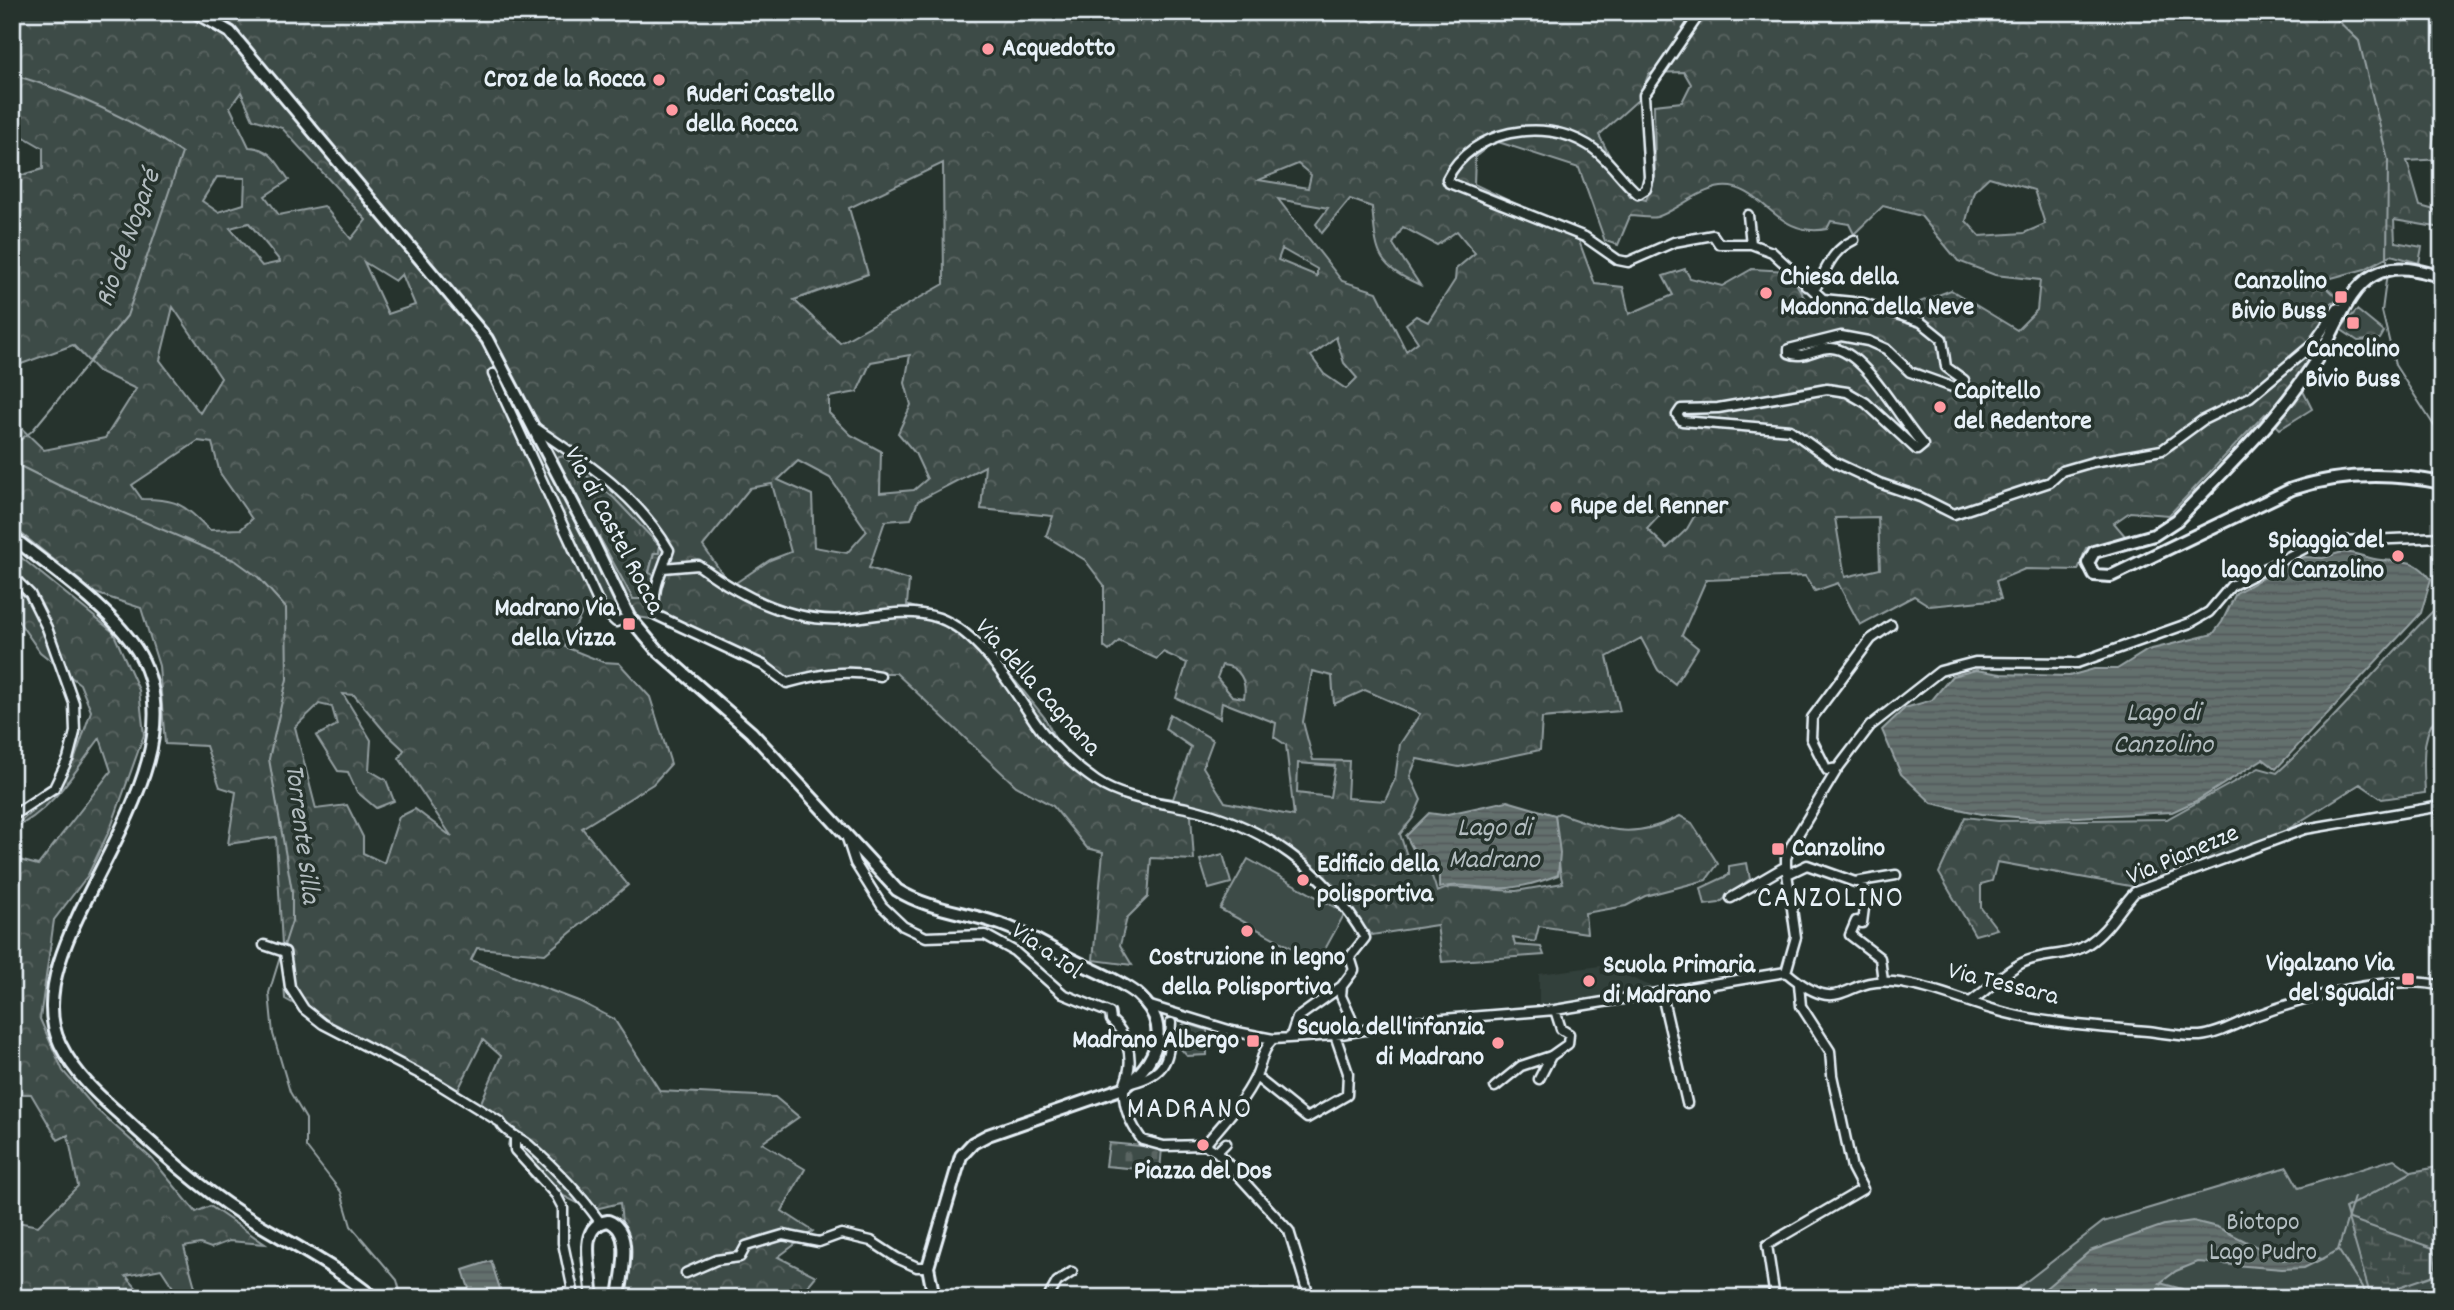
<svg xmlns="http://www.w3.org/2000/svg" width="2454" height="1310" font-family="Dekko,sans-serif">
  <style>
    .built { fill: #333f3a }
    .grass { fill: url(#grass-tufts); stroke: #939ea0; stroke-width: 2 }
    .forest { fill: url(#forest-crowns); stroke: #939ea0; stroke-width: 2; fill-rule: evenodd }
    .wetland { fill: url(#wetland-marsh); stroke: #939ea0; stroke-width: 2 }
    .cemetery { fill: url(#cemetery-stones); stroke: #939ea0; stroke-width: 2 }
    .park { fill: #3e4b47; stroke: #939ea0; stroke-width: 2 }
    .water { fill: url(#water-rules); stroke: #98a3a5; stroke-width: 2 }
    .lines { fill: none; stroke-linecap: round; stroke-linejoin: round }
    .stream { stroke: #98a3a5; stroke-width: 2 }
    .minor-casing { stroke: #e8f1f8; stroke-width: 13 }
    .major-casing { stroke: #e8f1f8; stroke-width: 16 }
    .minor { stroke: #26332d; stroke-width: 8 }
    .major { stroke: #26332d; stroke-width: 10 }
    .poi-dot { fill: #ff9aa2; stroke: #26332d; stroke-width: 2.5 }
    .labels { text-anchor: middle; dominant-baseline: central; stroke-width: 7; stroke-linejoin: round; paint-order: stroke }
    .poi-label { font-size: 26px; font-weight: bold; fill: #e8f1f8; stroke: #26332d; text-anchor: start }
    .street-label { font-size: 26px; fill: #e8f1f8; stroke: #26332d }
    .park-label { font-size: 26px; fill: #b5bfc3; stroke: #26332d }
    .water-label { font-size: 28px; font-style: italic; fill: #b3bdc0; stroke: #26332d }
    .quarter-label { font-size: 30px; letter-spacing: 2px; fill: #e8f1f8; stroke: #26332d }
  </style>
  <defs>
    <pattern id="grass-tufts" width="24" height="20" patternUnits="userSpaceOnUse" patternTransform="scale(1.75)"><rect width="24" height="20" fill="#3e4b47"/><path d="M3 7l-1-3M5 7V3M7 7l1-3M15 17l-1-3M17 17v-4M19 17l1-3" fill="none" stroke="#5a6562"/></pattern>
    <pattern id="forest-crowns" width="20" height="18" patternUnits="userSpaceOnUse" patternTransform="scale(1.75)"><rect width="20" height="18" fill="#3e4b47"/><path d="M2 6a3 3 0 1 1 6 0M12 15a3 3 0 1 1 6 0" fill="none" stroke="#5a6562"/></pattern>
    <pattern id="wetland-marsh" width="20" height="14" patternUnits="userSpaceOnUse" patternTransform="scale(1.75)"><rect width="20" height="14" fill="#3e4b47"/><path d="M1 5h8M5 5V1M11 12h8M15 12V8" fill="none" stroke="#5a6562"/></pattern>
    <pattern id="cemetery-stones" width="16" height="16" patternUnits="userSpaceOnUse" patternTransform="scale(1.75)"><rect width="16" height="16" fill="#3e4b47"/><path d="M2 7V4a2 2 0 0 1 4 0v3zM10 15v-3a2 2 0 0 1 4 0v3z" fill="#5a6562"/></pattern>
    <pattern id="water-rules" width="6" height="5" patternUnits="userSpaceOnUse" patternTransform="scale(1.75)"><rect width="6" height="5" fill="#636f6d"/><path d="M0 2.5h6" fill="none" stroke="#535a5a"/></pattern>
  </defs>
  <rect width="100%" height="100%" fill="#26332d"/>
  <filter id="ink" filterUnits="userSpaceOnUse"><feTurbulence type="fractalNoise" baseFrequency=".0143" numOctaves="2"/><feDisplacementMap in="SourceGraphic" scale="14" xChannelSelector="R" yChannelSelector="G"/><feConvolveMatrix kernelMatrix="1 2 1 2 8 2 1 2 1" color-interpolation-filters="sRGB"/></filter>
  <g filter="url(#ink)">
    <path class="built" d="M1600 966 1601 974 1617 972 1655 988 1650 992 1635 990 1620 996 1539 1006V974Z"/>
    <path class="grass" d="M563 456 614 498 660 546 659 553H654L649 572 654 574 647 599H633L556 458Z"/>
    <path class="forest" d="M12 12H1353L1373 22 1395 12H1921L1935 18 1940 12H1965L1978 19 1979 12H2442V76L2432 148 2442 149V159L2407 161 2420 206 2442 212V228L2394 220 2395 242 2422 247 2419 263 2391 255 2365 269 2320 281 2341 301 2332 302 2319 326 2322 337 2297 379 2312 409 2280 429 2265 414 2169 515 2130 512 2114 523 2126 537 2086 548 2078 570 2025 569 1996 581 2001 599 1930 606 1914 596 1860 625 1838 583 1815 591 1805 576 1706 580 1682 635 1698 648 1675 684 1658 670 1641 638 1607 657 1620 711 1542 718 1540 750 1459 767 1417 759 1410 776 1421 800 1413 818 1400 834 1407 856C1427 861 1432 873 1437 892L1450 887 1516 891 1563 883C1558 874 1557 831 1555 815L1559 813C1608 830 1631 841 1680 816L1692 823 1718 864 1706 880 1645 896 1626 906 1585 913 1587 933 1539 926 1535 942 1513 938 1515 945 1541 947 1544 955 1442 962 1437 925 1372 935 1320 880 1255 831 1232 816H1191L1194 860 1151 858 1148 897 1127 918 1120 945 1132 965 1093 960 1103 852 1087 848 1053 806 1016 786 896 673H827L785 683 756 663 664 621 584 609 565 647 603 662 619 663 650 697 671 764 653 784 582 828 628 885 545 954 477 948 471 960 581 1002 614 1019 660 1091 775 1097 799 1117 762 1143 805 1169 782 1211 813 1231 778 1257 816 1276 806 1288 813 1298H615L628 1283 620 1203 591 1210 534 1181 508 1145 512 1127 476 1114 501 1056 483 1040 456 1094 285 999 276 837 228 844 236 792 220 787 206 746 165 744 159 666 141 608 95 593 12 526V419L44 450 105 438 136 389 98 371 73 345 16 366 12 365V178L43 169V148L12 130ZM1684 72 1691 84 1682 102 1654 105 1655 177 1646 200 1630 196 1599 135 1639 99 1649 73ZM241 92 253 119 282 128 366 220 351 239 324 206 279 215 265 196 289 180C277 163 271 148 249 147L230 107ZM1495 141 1579 168 1605 241 1618 245 1630 216C1638 216 1649 219 1657 217 1675 212 1698 190 1721 187 1764 183 1774 239 1827 229L1831 221 1849 224 1854 234 1883 206 1921 216 1958 261 1995 275 2040 280 2037 310 2017 330 1951 290 1907 307 1809 306 1789 271 1752 269 1722 286 1690 278 1685 269 1663 276 1673 295 1629 314 1623 287 1595 284 1576 233 1474 184 1475 157ZM943 163 944 284 840 343 794 300 868 274 849 208ZM1298 164 1311 175 1308 188 1259 180ZM217 177 245 178 244 204 218 212 202 201ZM1989 177 2034 190 2045 224 2024 233 1980 236 1966 221 1974 191ZM1278 199 1328 208 1316 224 1322 233 1350 199 1372 207C1377 254 1375 265 1420 285L1393 244 1403 227 1437 245 1457 231 1475 253 1456 269 1455 280 1428 322 1416 316 1406 324 1418 342 1406 351 1377 292 1342 281ZM249 223 280 261V262L262 266 230 228ZM1282 249 1317 269V276L1278 260ZM364 262 395 281 402 274 415 305 388 314ZM173 307 221 378 200 413 160 360ZM1336 337 1344 363 1357 378 1346 389 1324 374 1311 356ZM910 355 905 383 911 405 898 433 915 453 927 479 914 490 880 493 881 451 851 435 829 413V397L857 392 871 362ZM198 441 212 443 220 473 252 519 241 529 210 530C183 505 180 499 142 499L132 485ZM563 456 614 498 660 546 659 553H654L649 573 654 575 647 599H633L556 458ZM798 461 830 478 867 531 847 553 814 547 812 495 778 480ZM985 466 981 509 1053 516 1046 536 1085 560 1104 585V647L1109 651 1119 641 1157 659 1163 652 1187 663 1176 698 1220 718 1222 702 1276 723 1274 737 1286 745 1294 816 1225 802 1203 767 1213 740 1170 714 1165 729 1191 747 1173 799 1102 788 1065 759 1045 718 1016 682 954 622 907 605 909 580 869 568 885 521 911 519 918 501ZM772 484 791 552 770 560 731 586 703 546 750 488ZM1674 500 1699 508 1687 529 1667 548 1647 529ZM1878 517 1880 569 1845 577 1835 518ZM1222 665C1240 666 1247 682 1244 698L1232 696 1217 678ZM1312 671 1332 676 1334 704 1365 690 1420 714 1400 744 1395 779 1385 801 1347 798 1349 761 1313 760 1303 722ZM343 694 354 695 385 732 404 750 399 758 452 837 415 809 399 817 384 863 363 853V837L347 805 316 809 295 727 319 704 332 707 337 725 316 736 338 771 348 772 357 792 376 808 394 801 386 780 369 770 371 740ZM1298 763 1335 766 1330 797 1297 793Z
      M2357 310 2384 332 2380 339 2358 341 2340 329Z
      M12 550 113 632 139 690 144 735 111 827 88 875 54 920 40 1019 63 1071 95 1108 152 1159 196 1212 210 1206 265 1244 229 1241 211 1248 200 1244 184 1247 198 1298H180L161 1269 126 1276 145 1298H12V1221L38 1226 78 1186 68 1135 58 1140 31 1094H12V858L38 865 111 771 100 738C75 771 51 813 12 829L31 812 74 761 91 711 80 684 40 652 12 612Z
      M2442 551V710C2419 733 2424 763 2425 793L2382 799 2360 784 2277 836 2141 888 1997 862 1992 881 1981 884V908L1997 929 1975 935 1939 873 1965 817 1998 821 2167 819 2259 768 2277 773C2333 722 2381 663 2435 609L2434 557Z
      M2442 1166V1298H2371L2345 1207 2412 1172Z"/>
    <path class="wetland" d="M2327 1211 2433 1248 2437 1274 2399 1287 2401 1298H2179Z"/>
    <path class="cemetery" d="M1109 1143 1162 1148 1160 1171 1106 1166Z"/>
    <path class="park" d="M1223 854 1231 883 1209 889 1200 860Z
      M1248 859 1345 913 1318 962 1220 909Z
      M1747 863 1750 879 1719 903 1705 905 1701 888 1729 875V866Z
      M1185 1023 1207 1030V1055L1187 1056 1180 1048 1181 1027Z
      M2394 1159 2412 1172 2345 1208 2371 1298H2005L2103 1222 2287 1167 2299 1188Z"/>
    <path class="water" d="M2342 552C2356 552 2367 559 2381 560 2406 563 2413 557 2431 579L2421 613 2276 769 2263 759 2198 800 2172 812 2039 819 1981 814 1932 803 1901 774 1882 730 1905 708 1932 700 1952 676 1976 670 2001 674 2069 676 2094 669H2117L2148 650 2213 634 2222 622 2236 593 2287 564 2305 557 2323 558Z
      M1507 801 1555 815 1560 853 1558 875C1535 884 1513 890 1488 888 1470 887 1458 883 1439 888V876L1430 870 1427 860 1413 849 1406 836 1429 813 1443 815Z
      M2193 1221 2217 1227 2283 1260 2309 1255 2322 1259 2304 1268 2282 1269 2198 1262 2176 1271 2160 1283 2182 1289 2179 1298H2034L2090 1251 2164 1225Z
      M491 1261 503 1298H472L463 1270Z"/>
    <g class="lines">
      <path class="stream" d="M2329 12 2359 41 2388 160 2387 264
        M12 71 14 75C75 93 130 118 182 153L127 316 32 431 12 446
        M2387 273 2382 311 2395 365 2442 438
        M12 462 58 485 236 561 258 577 286 608 287 679 269 759 292 891V921L283 949
        M281 954 269 993 273 1034 290 1092 306 1119V1147L341 1192 351 1226 397 1280 402 1298
        M2339 1251 2369 1298
        M2322 1259 2338 1250 2354 1197"/>
      <g class="minor-casing">
        <path id="minor" d="M1701 12 1644 95 1649 177 1646 189 1638 194C1620 179 1608 157 1588 145 1543 117 1471 130 1447 179L1449 183 1585 237 1618 260 1628 262 1674 242 1713 235 1719 244H1751L1772 252 1823 299 1863 303 1921 322 1942 339 1946 367 1964 380 1955 388 1910 372 1886 349 1868 341 1841 336 1789 349V353C1804 360 1816 347 1831 348 1865 350 1900 421 1923 445L1917 450 1866 403 1847 392 1827 389 1718 408 1681 409 1677 415 1682 421 1790 430 1836 463 1879 483 1920 497 1954 514 2050 482 2062 471 2093 462 2162 450 2203 420 2250 397 2312 345 2338 308 2344 310
          M1748 215 1751 244
          M1806 286 1816 287C1828 267 1831 251 1854 240
          M493 374 601 608 616 622 629 617
          M534 427C586 462 637 495 669 550 661 574 651 589 656 615L763 665 787 683C819 674 847 669 880 676
          M663 568 698 565C739 595 792 623 845 619 877 616 908 607 939 618 980 633 1012 688 1035 722 1050 744 1074 766 1096 781 1120 798 1158 802 1187 808 1263 825 1326 870 1365 938L1350 957 1354 970 1342 986 1297 1018 1291 1036
          M12 576 30 594 47 628 74 703 75 732 68 759 54 788 12 816
          M1838 768 1827 770 1811 738 1812 718 1871 639 1891 625
          M846 835 855 863 882 906 903 926 926 937 985 935 1014 951 1063 994 1110 1013 1111 1020C1126 1033 1133 1054 1128 1074 1127 1079 1124 1084 1124 1090 1123 1107 1132 1126 1142 1140L1164 1146 1205 1145 1217 1152 1289 1231 1307 1290 1305 1298
          M1788 874 1807 865 1855 882 1896 875
          M1860 882 1866 893 1862 923 1856 921 1850 935 1880 958 1883 981
          M1731 898 1786 866
          M264 945 285 952 290 987 304 1009 323 1024 435 1082 500 1122C506 1134 520 1137 529 1145 555 1168 581 1195 600 1222
          M1786 972 1796 937 1786 866V858L1791 846 1838 768 1870 726 1940 671 1975 662 2077 663 2190 623 2209 612 2231 586 2317 542 2442 537
          M1786 972C1843 1021 1842 976 1893 982 1929 986 1960 1000 1995 1010 2043 1024 2097 1027 2147 1031 2165 1033 2183 1037 2200 1036 2219 1034 2238 1023 2255 1016 2304 998 2391 973 2442 986
          M1342 986 1341 996 1351 1018
          M1662 995 1687 1103
          M1970 1002C1988 990 2002 973 2022 963 2043 952 2068 958 2088 944 2108 931 2119 909 2135 892L2305 829 2442 806
          M1147 1005 1232 1031 1273 1039 1335 1035 1418 1021 1555 1010 1786 972
          M1256 1077 1307 1118 1347 1095 1348 1073 1335 1035
          M1539 1079 1551 1056
          M1131 1083C1169 1074 1169 1057 1171 1023
          M1495 1087 1521 1066 1551 1056 1568 1044 1569 1034 1561 1029 1555 1010
          M515 1136V1150L556 1195 563 1208V1243L573 1291 545 1298
          M1205 1145C1222 1124 1243 1103 1255 1078 1262 1064 1261 1051 1273 1039
          M1217 1152 1226 1143
          M686 1273 716 1260 740 1257 746 1246 783 1235 819 1242 841 1234 871 1241 897 1258 917 1267H928
          M1048 1298 1057 1282 1072 1272
          M1775 1298 1767 1245 1863 1189 1852 1168 1832 1075 1830 1051 1801 1006 1799 984"/>
      </g>
      <g class="major-casing">
        <path id="major" d="M195 12 230 32 487 339 592 540 629 617 656 649 751 732 897 890C930 911 971 912 1008 927 1031 936 1053 950 1075 961 1095 971 1119 980 1137 994 1174 1026 1156 1063 1123 1088L988 1135 973 1143 961 1156 928 1267 934 1298
          M2442 277C2419 270 2396 263 2374 275 2351 287 2340 318 2328 340 2290 409 2231 463 2177 520L2154 535 2094 552 2088 563 2094 575 2111 576 2292 489C2340 473 2392 473 2442 483
          M12 537C53 570 114 610 140 655 209 780 10 941 60 1044 75 1075 100 1097 125 1119 162 1153 198 1186 240 1213 285 1241 333 1264 374 1298
          M592 1298C594 1275 574 1226 608 1221 635 1231 621 1276 619 1298"/>
      </g>
      <use href="#minor" class="minor"/>
      <use href="#major" class="major"/>
    </g>
  </g>
  <g class="poi-dot">
    <circle cx="988" cy="49" r="7"/>
    <circle cx="659" cy="80" r="7"/>
    <circle cx="672" cy="110" r="7"/>
    <circle cx="1766" cy="293" r="7"/>
    <rect x="2334" y="290" width="14" height="14" rx="3.5"/>
    <rect x="2346" y="316" width="14" height="14" rx="3.5"/>
    <circle cx="1940" cy="407" r="7"/>
    <circle cx="1556" cy="507" r="7"/>
    <circle cx="2398" cy="556" r="7"/>
    <rect x="622" y="617" width="14" height="14" rx="3.5"/>
    <rect x="1771" y="842" width="14" height="14" rx="3.5"/>
    <circle cx="1303" cy="880" r="7"/>
    <circle cx="1247" cy="931" r="7"/>
    <rect x="2401" y="972" width="14" height="14" rx="3.5"/>
    <circle cx="1589" cy="981" r="7"/>
    <rect x="1246" y="1034" width="14" height="14" rx="3.5"/>
    <circle cx="1498" cy="1043" r="7"/>
    <circle cx="1203" cy="1145" r="7"/>
  </g>
  <g class="labels">
    <g class="poi-label">
      <text x="1002" y="49">Acquedotto</text>
      <text x="645" y="80" text-anchor="end">Croz de la Rocca</text>
      <text x="686" y="95">Ruderi Castello<tspan x="686" dy="30">della Rocca</tspan></text>
      <text x="1780" y="278">Chiesa della<tspan x="1780" dy="30">Madonna della Neve</tspan></text>
      <text x="2327" y="282" text-anchor="end">Canzolino<tspan x="2327" dy="30">Bivio Buss</tspan></text>
      <text x="2353" y="350" text-anchor="middle">Cancolino<tspan x="2353" dy="30">Bivio Buss</tspan></text>
      <text x="1954" y="392">Capitello<tspan x="1954" dy="30">del Redentore</tspan></text>
      <text x="1570" y="507">Rupe del Renner</text>
      <text x="2384" y="541" text-anchor="end">Spiaggia del<tspan x="2384" dy="30">lago di Canzolino</tspan></text>
      <text x="615" y="609" text-anchor="end">Madrano Via<tspan x="615" dy="30">della Vizza</tspan></text>
      <text x="1792" y="849">Canzolino</text>
      <text x="1317" y="865">Edificio della<tspan x="1317" dy="30">polisportiva</tspan></text>
      <text x="1247" y="958" text-anchor="middle">Costruzione in legno<tspan x="1247" dy="30">della Polisportiva</tspan></text>
      <text x="2394" y="964" text-anchor="end">Vigalzano Via<tspan x="2394" dy="30">del Sgualdi</tspan></text>
      <text x="1603" y="966">Scuola Primaria<tspan x="1603" dy="30">di Madrano</tspan></text>
      <text x="1484" y="1028" text-anchor="end">Scuola dell'infanzia<tspan x="1484" dy="30">di Madrano</tspan></text>
      <text x="1239" y="1041" text-anchor="end">Madrano Albergo</text>
      <text x="1203" y="1172" text-anchor="middle">Piazza del Dos</text>
    </g>
    <g class="street-label">
      <text transform="translate(613 531) rotate(62)">Via di Castel Rocca</text>
      <text transform="translate(1037 688) rotate(48)">Via della Cagnana</text>
      <text transform="translate(2183 856) rotate(-23)">Via Pianezze</text>
      <text transform="translate(1046 952) rotate(35)">Via a Iol</text>
      <text transform="translate(2003 985) rotate(14)">Via Tessara</text>
    </g>
    <g class="park-label">
      <text x="2263" y="1223">Biotopo<tspan x="2263" dy="30">Lago Pudro</tspan></text>
    </g>
    <g class="water-label">
      <text transform="translate(130 239) rotate(-70)">Rio de Nogaré</text>
      <text x="2163" y="715">Lago di<tspan x="2163" dy="32">Canzolino</tspan></text>
      <text x="1494" y="830">Lago di<tspan x="1494" dy="32">Madrano</tspan></text>
      <text transform="translate(300 834) rotate(83)">Torrente Silla</text>
    </g>
    <g class="quarter-label">
      <text x="1831" y="900">CANZOLINO</text>
      <text x="1190" y="1111">MADRANO</text>
    </g>
  </g>
  <rect width="2454" height="1310" fill="none" stroke="#26332d" stroke-width="42"/>
  <rect x="21" y="21" width="2412" height="1268" fill="none" stroke="#e8f1f8" stroke-width="2.5" filter="url(#ink)"/>
</svg>
